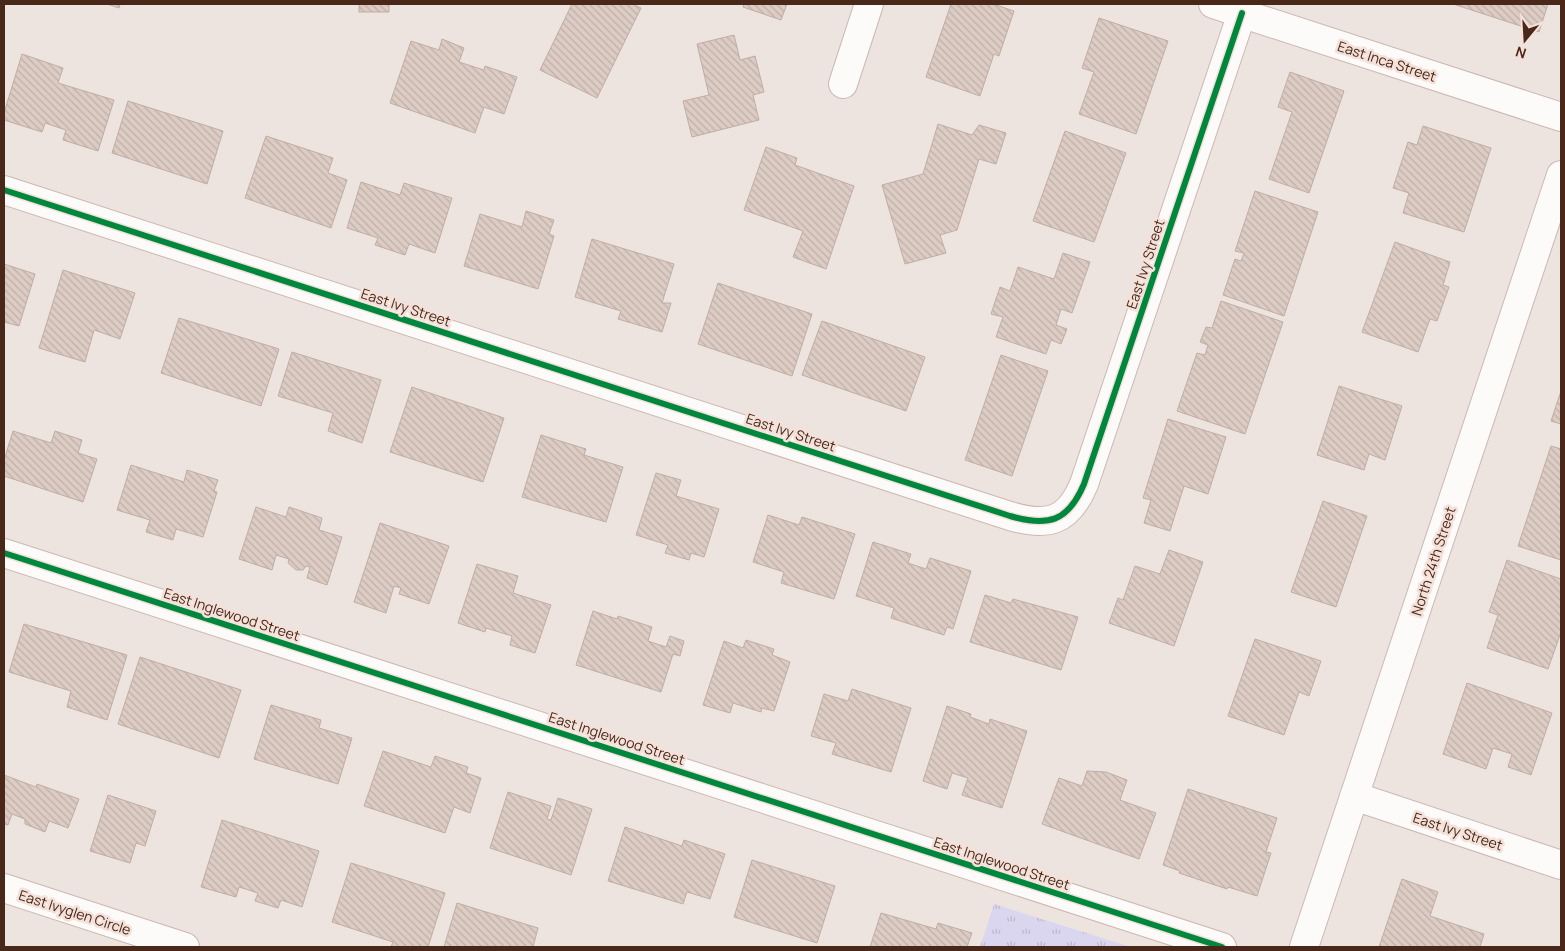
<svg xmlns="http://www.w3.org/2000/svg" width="1565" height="951" font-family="Manrope,sans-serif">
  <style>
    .park { fill: url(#park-tufts) }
    .building { fill: url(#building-back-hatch); stroke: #c0ada5 }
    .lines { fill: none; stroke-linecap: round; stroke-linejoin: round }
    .minor-casing { stroke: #cbb8b0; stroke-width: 30 }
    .minor { stroke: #fcfbfa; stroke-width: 28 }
    .cycleway-casing { stroke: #f3e1da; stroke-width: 9 }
    .cycleway { stroke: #00873e; stroke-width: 6 }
    .labels { text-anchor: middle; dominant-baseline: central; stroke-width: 5; stroke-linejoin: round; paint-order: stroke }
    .street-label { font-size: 14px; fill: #492819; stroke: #f3e1da }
  </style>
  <defs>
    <pattern id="park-tufts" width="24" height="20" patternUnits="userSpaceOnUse" patternTransform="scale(1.25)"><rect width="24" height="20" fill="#dad6ef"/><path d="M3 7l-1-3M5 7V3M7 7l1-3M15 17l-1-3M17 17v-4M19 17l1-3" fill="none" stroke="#bdb8cc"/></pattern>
    <pattern id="building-back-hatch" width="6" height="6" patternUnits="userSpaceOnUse" patternTransform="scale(1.25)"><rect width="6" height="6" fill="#dcccc4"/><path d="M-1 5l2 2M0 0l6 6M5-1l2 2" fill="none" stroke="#beafa8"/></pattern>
  </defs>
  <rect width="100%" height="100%" fill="#ede4e0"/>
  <path class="park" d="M994 904 1131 947H980Z"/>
  <path class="building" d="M107 4H120L119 8Z
    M359 4H389V12H359Z
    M572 4H632L641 8 597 98 540 70Z
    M744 4H787L781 20 743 7Z
    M951 4H993L1014 11 999 56 994 54 980 96 926 77Z
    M1453 4H1548L1539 32Z
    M1099 18 1168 41 1136 134 1079 114 1094 72 1082 68Z
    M734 35 740 60 755 56 764 92 753 95 759 120 692 137 683 101 709 95 697 44Z
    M442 39 464 48 459 62 484 70 485 66 517 77 504 114 484 107 475 133 390 103 411 41 439 50Z
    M22 54 63 68 58 83 114 100 98 151 63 140 66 130 45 123 42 132 4 120V113Z
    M1290 72 1344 91 1309 193 1269 179 1292 112 1278 107Z
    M128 101 223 131 207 184 112 153Z
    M938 124 972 135 979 125 1006 133 996 164 979 159 957 230 940 235 946 253 905 264 882 185 923 174Z
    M1423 126 1491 148 1464 232 1403 213 1409 193 1393 188 1408 142 1417 145Z
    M1065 131 1126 153 1094 242 1033 221Z
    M266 136 333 158 328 173 347 180 331 228 245 198Z
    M766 147 797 158 795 165 854 186 826 269 793 257 803 231 744 210Z
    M361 182 400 195 404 183 452 198 435 253 409 244 405 255 375 245 378 238 347 228Z
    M1255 191 1318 212 1284 316 1223 295 1235 259 1241 261 1244 253 1235 251Z
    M526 211 554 220 549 234 554 236 538 289 464 266 480 214 522 227Z
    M592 239 674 264 662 303H671L662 332 618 319 621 311 575 297Z
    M1395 242 1450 262 1443 285 1449 287 1437 321 1430 319 1418 352 1362 332Z
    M1063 253 1090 262 1072 313 1061 309 1056 325 1067 329 1061 344 1051 340 1046 354 996 337 1003 317 991 314 1000 287 1010 291 1018 267 1054 279Z
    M4 264 35 274 19 326 4 322Z
    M63 270 135 293 120 339 94 330 85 362 39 348Z
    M718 283 812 314 792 376 698 344Z
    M1221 301 1283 322 1245 434 1177 411 1197 353 1205 355 1208 345 1200 342 1206 327 1212 328Z
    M179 318 279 349 261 406 161 373Z
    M822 321 925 357 906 411 802 375Z
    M292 352 381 380 362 443 328 431 333 413 278 396Z
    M1001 355 1048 371 1012 476 965 460Z
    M1339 386 1402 406 1385 460 1369 454 1364 470 1317 455Z
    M412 387 504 418 483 482 390 452Z
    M1561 391V424L1551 421Z
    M1168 419 1226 437 1208 494 1184 486 1170 531 1144 523 1151 500 1143 498Z
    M13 431 51 443 55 431 82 440 78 453 97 459 83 502 4 476V460Z
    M541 435 586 449 584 455 623 467 606 522 522 497Z
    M1551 446 1561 449V560L1518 546Z
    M131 465 184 482 187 470 218 480 214 491 217 492 203 537 176 529 173 540 146 532 150 520 117 510Z
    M656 473 681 480 676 496 719 509 704 557 691 553 689 560 665 553 668 545 636 535Z
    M1323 501 1367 516 1336 607 1291 592Z
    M256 507 286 517 289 507 322 518 319 530 342 537 327 585 307 578 310 567 306 566 303 570H296L288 563 289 559 276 555 272 570 239 559Z
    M768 515 799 525 802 517 855 534 834 599 781 583 784 572 753 562Z
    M380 523 449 546 429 604 399 594 401 588 394 586 386 613 354 602Z
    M873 542 911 554 908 563 926 569 930 558 971 571 953 629 947 627 944 635 891 618 894 608 856 596Z
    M1169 550 1203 562 1174 646 1109 623 1118 598 1123 600 1135 566 1160 574Z
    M1507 560 1561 579V632L1548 669 1487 648 1498 615 1489 612Z
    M477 564 518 576 513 593 551 605 535 653 510 645 512 636 486 628 485 632 458 623Z
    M985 595 1011 603 1013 599 1078 617 1061 670 970 642Z
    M593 611 617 619 618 616 652 627 648 641 666 647 670 636 684 641 680 656 673 654 661 692 576 665Z
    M24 624 127 655 107 720 67 707 71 691 9 672Z
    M1255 639 1321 661 1309 696 1299 692 1284 735 1228 716Z
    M746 640 774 649 772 655 790 662 774 711 762 708 761 712 733 703 730 713 703 705 724 641 743 648Z
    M140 657 241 690 219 758 118 724Z
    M1467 683 1552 713 1531 775 1508 767 1512 754 1493 748 1486 769 1443 754Z
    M852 689 911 708 891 772 832 754 836 743 811 736 824 694 848 701Z
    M271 705 321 720 319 728 352 738 338 784 254 759Z
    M947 706 971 714 970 717 989 724 990 719 1027 731 1002 808 962 795 968 778 952 773 947 789 923 781Z
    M383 751 431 767 435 756 468 767 466 773 481 778 470 813 454 807 445 833 364 806Z
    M1087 771 1106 772 1127 780 1120 800 1156 813 1139 859 1042 824 1059 778 1082 786Z
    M4 775 36 787 37 784 79 799 68 828 49 821 45 832 25 824V819L12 814 8 825 4 824Z
    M1188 789 1277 818 1266 852 1271 853 1257 896 1228 887 1227 889 1179 873 1180 871 1163 865Z
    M508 792 551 806 547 819 551 820 558 798 592 809 571 875 490 848Z
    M108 795 156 811 145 846 136 843 130 863 90 851Z
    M222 820 319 851 302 907 281 900 278 908 255 901 258 893 239 887 236 897 201 887Z
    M625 827 682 846 684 840 725 854 710 899 687 892 683 904 608 881Z
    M752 860 835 886 817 943 734 917Z
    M351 863 445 893 428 947H391L393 942 332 922Z
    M1402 879 1438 892 1430 916 1484 934 1480 947H1379Z
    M457 903 538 928 533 947H444Z
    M881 913 936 929 938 923 972 933 967 947H870Z"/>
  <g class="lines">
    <g class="minor-casing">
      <path id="minor" d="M1213 4 1561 117
        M843 84 869 4
        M4 190 1010 516C1048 527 1068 522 1084 484L1242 13
        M4 553 1222 947
        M1354 796 1561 865
        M4 888 185 947
        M1304 947 1561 175"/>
    </g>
    <use href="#minor" class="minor"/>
    <g class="cycleway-casing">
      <path id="cycleway" d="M4 190 1010 516C1048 527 1068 522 1084 484L1242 13
        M4 553 1222 947"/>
    </g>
    <use href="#cycleway" class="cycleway"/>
  </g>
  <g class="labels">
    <g class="street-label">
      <text transform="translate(1387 61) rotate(18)">East Inca Street</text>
      <text transform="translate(1145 264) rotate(-72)">East Ivy Street</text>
      <text transform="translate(406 307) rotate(18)">East Ivy Street</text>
      <text transform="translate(791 432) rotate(18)">East Ivy Street</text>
      <text transform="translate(1433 561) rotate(-72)">North 24th Street</text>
      <text transform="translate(232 614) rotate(18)">East Inglewood Street</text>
      <text transform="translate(617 738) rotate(18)">East Inglewood Street</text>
      <text transform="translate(1458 831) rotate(18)">East Ivy Street</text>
      <text transform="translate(1002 863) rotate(18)">East Inglewood Street</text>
      <text transform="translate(75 912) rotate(18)">East Ivyglen Circle</text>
    </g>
  </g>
  <rect width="1565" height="951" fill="none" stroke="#492819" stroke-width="10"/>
  <g transform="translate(1525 40) rotate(198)" stroke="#f3e1da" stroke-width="4" paint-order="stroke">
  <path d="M0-4L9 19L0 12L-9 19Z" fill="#492819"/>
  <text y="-8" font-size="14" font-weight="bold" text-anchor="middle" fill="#492819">N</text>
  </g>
</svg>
